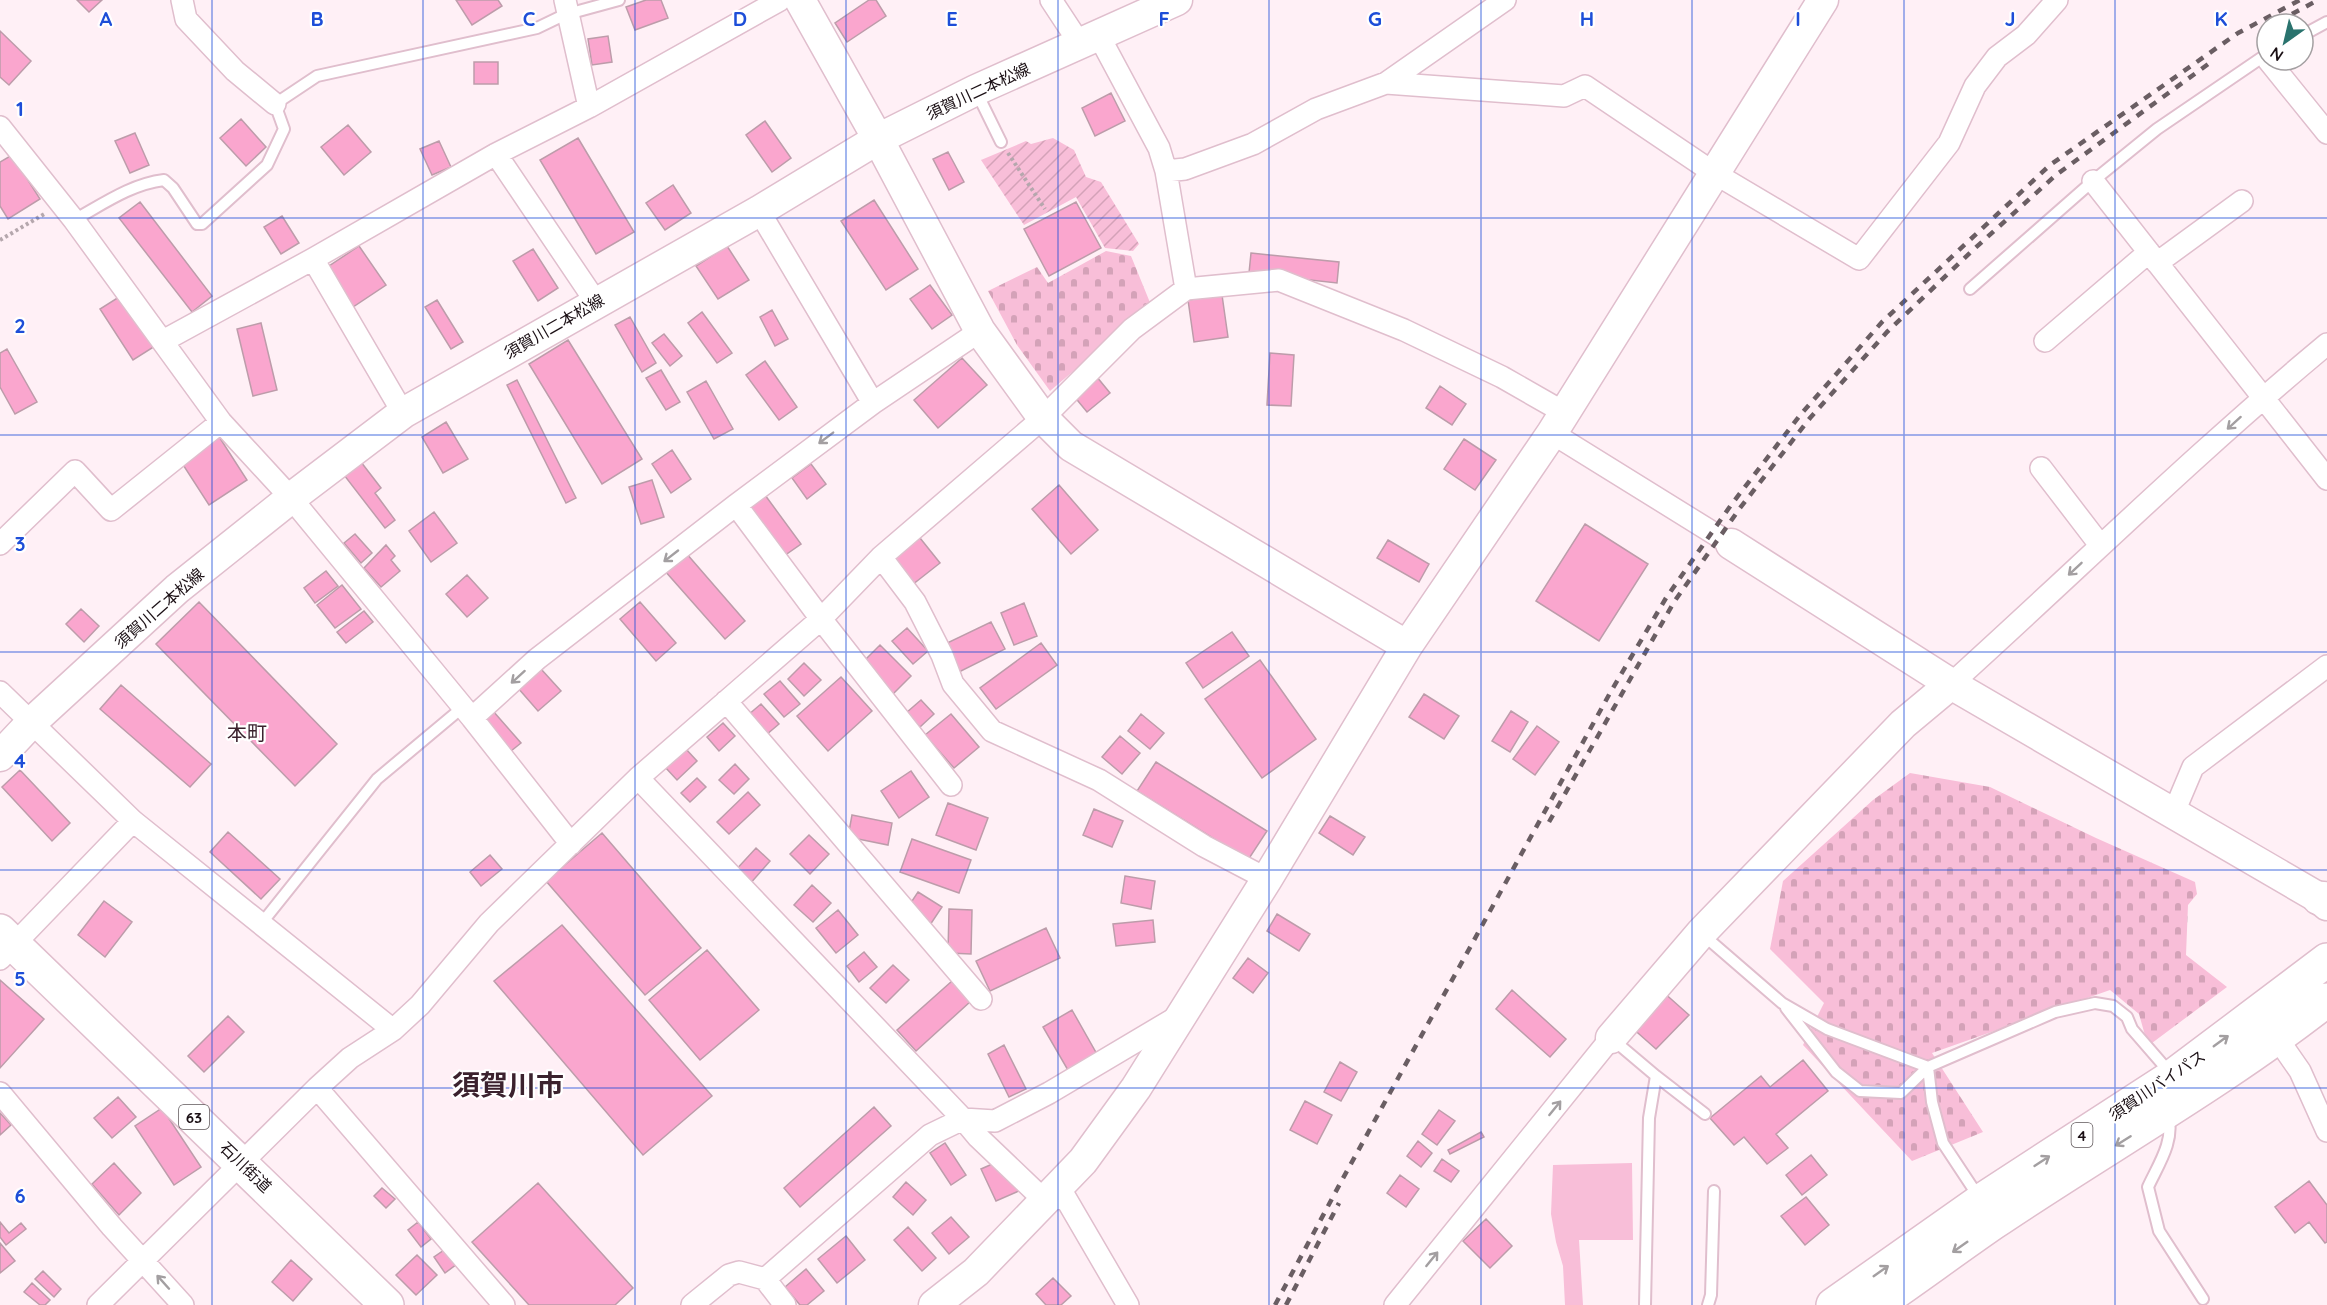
<svg xmlns="http://www.w3.org/2000/svg" width="2327" height="1305" font-family="Quicksand,'Noto Sans JP',sans-serif">
  <style>
    .cemetery { fill: url(#cemetery-stones) }
    .park { fill: #f8bed8 }
    .garden { fill: url(#garden-furrows) }
    .building { fill: #faa6ce; stroke: #bd9caa; stroke-width: 1.5 }
    .lines { fill: none; stroke-linecap: round; stroke-linejoin: round }
    .lane-casing { stroke: #e0becd; stroke-width: 14 }
    .street-casing { stroke: #e0becd; stroke-width: 24 }
    .secondary-casing { stroke: #e0becd; stroke-width: 33 }
    .primary-casing { stroke: #e0becd; stroke-width: 36 }
    .highway-casing { stroke: #e0becd; stroke-width: 36 }
    .path { stroke: #b5a7ad; stroke-width: 4; stroke-dasharray: 3 3; stroke-linecap: butt }
    .lane { stroke: #fff; stroke-width: 10 }
    .street { stroke: #fff; stroke-width: 21 }
    .secondary { stroke: #fff; stroke-width: 30 }
    .primary { stroke: #fff; stroke-width: 33 }
    .highway { stroke: #fff; stroke-width: 33 }
    .rail { stroke: #6a5e63; stroke-width: 4.5; stroke-dasharray: 8 8; stroke-linecap: butt }
    .oneway { stroke: #a39fa1 }
    .grid { fill: none; stroke: #1d4ed8; stroke-width: 1.5; stroke-opacity: 0.55 }
    .labels { text-anchor: middle; dominant-baseline: central; stroke-width: 4.5; stroke-linejoin: round; paint-order: stroke }
    .shield { fill: #fff; stroke: #5f575a; stroke-width: 1.5 }
    .shield-label { font-size: 15px; font-weight: bold; fill: #1a0f14 }
    .street-label { font-size: 16px; fill: #1a0f14; stroke: #fff }
    .quarter-label { font-size: 20px; fill: #3b222e; stroke: #fff }
    .town-label { font-size: 28px; font-weight: bold; fill: #3b222e; stroke: #fff }
    .grid-label { font-size: 20px; text-anchor: middle; font-weight: bold; fill: #1d4ed8; stroke: #fff; stroke-width: 4.5; stroke-linejoin: round; paint-order: stroke }
  </style>
  <defs>
    <pattern id="cemetery-stones" width="16" height="16" patternUnits="userSpaceOnUse" patternTransform="scale(1.5)"><rect width="16" height="16" fill="#f8bed8"/><path d="M2 7V4a2 2 0 0 1 4 0v3zM10 15v-3a2 2 0 0 1 4 0v3z" fill="#d4a2b8"/></pattern>
    <pattern id="garden-furrows" width="10" height="10" patternUnits="userSpaceOnUse" patternTransform="scale(1.5)"><rect width="10" height="10" fill="#f8bed8"/><path d="M-1 1l2-2M0 10L10 0M9 11l2-2" fill="none" stroke="#d4a2b8"/></pattern>
  </defs>
  <rect width="100%" height="100%" fill="#fff0f6"/>
  <path class="cemetery" d="M1106 251 1131 256 1151 305 1050 391 1017 345 988 291 1037 267 1048 283Z
    M1910 773 1990 787 2096 838 2195 882 2197 894 2188 905 2186 955 2227 987 2148 1046 2139 1014 2110 990 1932 1053 1983 1132 1912 1161 1803 1045 1824 1003 1770 949 1783 881 1873 800Z"/>
  <path class="park" d="M1632 1163 1633 1240H1579L1583 1305H1565L1563 1266 1556 1242 1551 1214 1553 1165Z"/>
  <path class="garden" d="M1053 138 1074 150 1086 177 1101 182 1139 244 1133 251 1105 248 1076 197 1024 225 981 160 1026 141 1031 144Z"/>
  <path class="building" d="M77 0H102L89 12Z
    M456 0H498L502 6 472 25Z
    M646 0H661L668 18 635 30 626 7Z
    M869 0H876L886 16 847 42 835 23Z
    M0 31 31 61 9 85 0 77Z
    M608 36 612 62 592 65 588 39Z
    M474 62H498V84H474Z
    M1111 93 1125 121 1095 136 1082 108Z
    M241 119 266 147 246 166 220 138Z
    M765 121 791 158 772 172 746 135Z
    M348 125 371 152 344 175 321 147Z
    M135 133 149 165 130 173 115 141Z
    M578 138 634 232 596 254 540 160Z
    M439 141 451 167 432 175 420 149Z
    M948 152 964 182 949 190 933 159Z
    M12 155 40 199 8 219 0 206V162Z
    M673 185 691 213 665 230 646 203Z
    M874 200 918 269 886 290 841 221Z
    M140 202 212 296 192 312 119 218Z
    M1076 202 1101 248 1049 276 1024 229Z
    M282 216 299 243 281 254 264 227Z
    M359 246 386 285 347 311 320 272Z
    M727 246 749 280 718 299 696 266Z
    M533 249 558 288 538 301 513 261Z
    M1251 253 1339 262 1337 283 1249 273Z
    M930 285 952 315 932 329 910 299Z
    M130 290 163 341 133 360 100 309Z
    M1222 295 1228 337 1194 342 1188 300Z
    M437 300 463 342 451 349 425 307Z
    M772 310 788 339 775 346 760 317Z
    M702 312 732 353 717 363 688 323Z
    M630 317 656 363 642 372 615 325Z
    M261 323 277 390 253 396 237 329Z
    M664 334 682 356 670 366 652 343Z
    M568 340 642 459 602 484 529 364Z
    M7 349 37 402 15 414 0 387V353Z
    M1270 353 1294 355 1291 406 1267 405Z
    M962 358 987 385 938 428 914 400Z
    M765 361 797 407 779 420 746 375Z
    M661 370 680 402 666 410 646 378Z
    M1092 371 1110 393 1087 412 1069 390Z
    M517 380 576 498 566 503 507 385Z
    M706 381 733 429 714 439 687 392Z
    M1440 386 1466 404 1452 425 1426 408Z
    M446 422 468 459 443 473 422 437Z
    M216 432 247 480 209 505 178 457Z
    M1464 439 1496 460 1475 490 1444 469Z
    M672 450 691 479 671 493 652 464Z
    M361 462 381 488 375 493 395 520 385 528 344 475Z
    M811 464 826 484 807 499 792 478Z
    M652 480 664 517 641 524 629 487Z
    M1059 485 1098 530 1071 554 1032 509Z
    M765 495 801 544 781 558 746 509Z
    M434 512 457 543 431 562 409 531Z
    M1585 524 1648 564 1599 641 1536 601Z
    M916 533 940 563 912 585 888 556Z
    M355 534 372 553 361 563 344 543Z
    M1388 540 1429 564 1419 582 1377 558Z
    M386 545 395 556 391 560 400 571 381 587 364 568Z
    M686 553 745 621 725 639 665 571Z
    M326 571 338 586 315 603 304 588Z
    M467 575 488 598 467 617 446 594Z
    M342 585 361 609 335 628 317 605Z
    M199 602 337 744 295 786 156 644Z
    M640 602 676 643 656 661 620 619Z
    M1024 603 1037 636 1014 645 1001 613Z
    M81 609 99 626 84 642 66 624Z
    M364 611 373 622 346 643 337 632Z
    M991 622 1005 649 959 672 945 644Z
    M907 628 928 651 913 664 892 641Z
    M1232 632 1249 656 1203 688 1186 663Z
    M1041 643 1057 665 996 709 980 688Z
    M880 645 911 676 892 695 861 664Z
    M1260 660 1316 739 1262 778 1205 699Z
    M804 663 821 680 804 696 788 679Z
    M541 669 561 691 538 711 518 688Z
    M841 677 872 711 828 751 797 716Z
    M780 681 800 704 784 717 764 694Z
    M121 685 211 764 190 787 100 709Z
    M1424 694 1459 716 1444 739 1409 717Z
    M921 700 934 714 920 727 906 713Z
    M761 704 779 724 766 735 748 715Z
    M493 711 521 743 511 751 483 719Z
    M1511 711 1528 722 1510 752 1492 741Z
    M951 714 979 747 954 768 925 735Z
    M1141 714 1164 733 1150 749 1128 731Z
    M723 723 735 736 719 751 707 737Z
    M1537 726 1559 742 1535 775 1513 759Z
    M1120 736 1140 753 1122 774 1102 757Z
    M685 748 697 761 677 780 665 767Z
    M1156 762 1267 831 1248 860 1137 791Z
    M735 764 749 779 734 794 719 780Z
    M20 770 70 823 52 841 2 787Z
    M911 771 929 797 899 818 881 791Z
    M697 778 706 787 690 802 681 793Z
    M748 792 760 805 729 834 717 822Z
    M948 803 988 818 976 850 936 835Z
    M1094 809 1123 821 1112 847 1083 835Z
    M852 815 892 823 888 845 848 837Z
    M1330 816 1365 837 1353 855 1319 833Z
    M228 832 280 879 261 899 210 852Z
    M602 833 701 948 645 995 546 881Z
    M809 835 829 854 810 874 790 854Z
    M912 839 971 860 959 893 900 872Z
    M756 848 770 861 749 885 734 872Z
    M490 855 502 869 481 886 470 872Z
    M1125 876 1155 881 1151 909 1121 903Z
    M812 885 831 903 813 922 794 905Z
    M918 892 942 907 928 928 904 913Z
    M104 901 132 922 105 957 78 935Z
    M949 909 972 910 971 954 948 953Z
    M838 910 858 935 836 953 816 928Z
    M1277 914 1310 934 1299 951 1267 931Z
    M1153 920 1155 942 1116 946 1113 924Z
    M562 925 712 1096 643 1155 494 981Z
    M1046 928 1060 958 990 991 976 961Z
    M707 950 759 1010 700 1060 649 1000Z
    M864 952 877 967 859 982 847 966Z
    M1248 958 1268 973 1253 993 1233 978Z
    M893 965 909 980 886 1003 870 988Z
    M0 980 44 1019 0 1068Z
    M952 981 971 1001 916 1051 897 1030Z
    M1512 990 1566 1039 1550 1057 1496 1009Z
    M1662 991 1689 1015 1656 1049 1630 1026Z
    M1072 1010 1098 1056 1069 1072 1043 1027Z
    M228 1016 244 1032 204 1072 188 1056Z
    M1004 1045 1026 1089 1009 1097 988 1054Z
    M1803 1060 1828 1091 1776 1134 1788 1148 1767 1164 1744 1137 1734 1145 1710 1118 1761 1076 1770 1087Z
    M1340 1062 1357 1072 1341 1101 1324 1092Z
    M118 1097 136 1117 112 1138 94 1118Z
    M1305 1101 1332 1115 1317 1144 1290 1130Z
    M874 1107 891 1126 800 1207 784 1188Z
    M162 1108 201 1167 174 1185 135 1126Z
    M1439 1110 1455 1121 1437 1145 1422 1134Z
    M0 1113 11 1125 0 1135Z
    M1481 1132 1484 1137 1450 1154 1448 1150Z
    M1418 1141 1432 1153 1421 1167 1407 1156Z
    M945 1143 966 1175 951 1185 930 1153Z
    M1811 1155 1827 1175 1802 1195 1786 1175Z
    M1006 1158 1021 1190 996 1201 981 1169Z
    M1442 1159 1459 1171 1451 1182 1434 1171Z
    M114 1163 141 1193 119 1215 92 1184Z
    M1400 1175 1419 1189 1406 1207 1387 1193Z
    M2309 1181 2327 1205V1242L2325 1243 2309 1222 2295 1233 2275 1207Z
    M906 1182 926 1200 913 1215 893 1197Z
    M538 1183 633 1288 615 1305H529L472 1242Z
    M382 1188 395 1199 386 1208 374 1196Z
    M1806 1197 1829 1225 1805 1245 1781 1216Z
    M951 1217 969 1237 949 1254 932 1233Z
    M1486 1219 1512 1246 1490 1268 1463 1241Z
    M0 1222 9 1233 21 1223 26 1229 6 1245 0 1237Z
    M418 1222 431 1239 421 1247 408 1230Z
    M908 1227 936 1258 922 1271 894 1240Z
    M846 1236 865 1260 837 1283 818 1259Z
    M0 1243 15 1261 0 1273Z
    M447 1248 457 1264 445 1273 434 1257Z
    M417 1255 437 1275 416 1295 396 1275Z
    M291 1260 312 1279 293 1301 272 1282Z
    M806 1269 824 1291 807 1305H800L785 1287Z
    M43 1271 61 1289 54 1297 35 1279Z
    M1053 1278 1071 1296 1061 1305H1046L1036 1294Z
    M32 1283 50 1300 45 1305H40L24 1292Z"/>
  <g class="lines">
    <g class="lane-casing">
      <path id="lane" d="M2303 35 2327 22
        M976 91 1001 142
        M74 220C103 204 131 184 164 180L173 188 197 224H202L267 165 284 129 275 104 317 76 537 28 564 15 619 0
        M1970 289 2093 181 2157 129 2267 54
        M261 924 377 779 463 707
        M1701 933 1782 1003 1827 1029 1928 1067 2055 1012 2095 1003 2113 1006 2127 1017 2132 1029 2171 1074
        M1786 1008 1836 1072 1860 1091 1901 1093 1928 1067 1932 1102 1943 1143 1980 1199
        M1611 1038 1656 1076 1705 1114
        M2168 1116C2175 1141 2158 1165 2148 1187L2159 1231 2203 1299
        M1645 1305 1649 1118 1656 1076
        M1708 1305 1711 1295 1714 1191"/>
    </g>
    <g class="street-casing">
      <path id="street" d="M182 0 186 19 235 71 275 104
        M565 0 589 107
        M1051 0 1080 44
        M1099 36 1159 148 1166 171 1186 289
        M2268 60 2327 133
        M1386 83 1564 96 1585 86 1714 173 1859 259 1949 143 1975 86 1997 57 2026 35 2057 0
        M0 127 74 220 221 422 291 498 472 718 571 844
        M496 154 596 302
        M1166 171 1185 169 1253 144 1316 109 1386 83 1505 0
        M2093 181 2327 479
        M759 211 873 403
        M313 259 403 413
        M2157 263 2242 201
        M163 341 313 259 496 154 589 107 780 0
        M2045 341 2149 252
        M1552 433 1731 544
        M2041 468 2100 545
        M736 505 821 619 951 785
        M0 544 75 471 111 510 221 422
        M881 557 915 602 942 655 953 684 992 731 1099 780 1204 846 1267 879
        M1951 684C2076 571 2197 452 2327 344
        M0 692 133 821 393 1030
        M726 701 981 999
        M472 718 537 659 736 505 873 403 980 331
        M638 778 963 1119 978 1137 1044 1200 1065 1197 1128 1305
        M2174 812 2193 767 2327 666
        M0 959 133 821
        M2277 1038 2300 1071 2327 1131
        M317 1088 504 1305
        M0 1093 112 1227 183 1305
        M765 1279 930 1135 963 1119 995 1121 1049 1093 1177 1017
        M98 1305 317 1088 350 1058 393 1030 420 1005 489 923 638 778 821 619 881 557 1043 418 1132 329 1186 289 1279 280 1404 330 1502 377 1565 413
        M692 1305 729 1275 739 1272 765 1279 785 1305
        M1395 1305 1611 1038"/>
    </g>
    <g class="secondary-casing">
      <path id="secondary" d="M800 0 878 139 980 331 1043 418 1071 446 1407 646
        M1731 544 1951 684 2319 898 2327 905
        M0 756 31 723 177 589 291 498 403 413 759 211 878 139 976 90 1177 0
        M1611 1038 1701 933 1903 724 1951 684
        M934 1305 976 1272 1083 1161 1136 1088 1267 879 1407 646 1552 433 1823 0"/>
    </g>
    <g class="primary-casing">
      <path id="primary" d="M0 931 387 1305"/>
    </g>
    <g class="highway-casing">
      <path id="highway" d="M2319 898 2327 899
        M1833 1305 1982 1200 2173 1076 2327 960
        M1877 1305C1916 1278 1954 1250 1993 1223 2104 1148 2221 1083 2327 1000"/>
    </g>
    <path class="path" d="M1008 153 1045 209
      M0 240 46 213"/>
    <use href="#lane" class="lane"/>
    <use href="#street" class="street"/>
    <use href="#secondary" class="secondary"/>
    <use href="#primary" class="primary"/>
    <use href="#highway" class="highway"/>
    <path class="rail" d="M2292 14 2318 0
      M1549 822 1674 602 1740 508 1810 418 1887 332 1973 250 2056 175 2211 62
      M1275 1305 1342 1180 1610 693 1666 598 1731 505 1801 414 1882 322 2050 165 2238 33 2300 0
      M1286 1305 1339 1203"/>
  </g>
  <defs><path id="oneway-shaft" d="M-6 0H5M1.5-3L5.5 0L1.5 3" fill="none" stroke-width="1.6" stroke-linecap="round" stroke-linejoin="round" transform="scale(1.5)"/></defs>
  <g class="oneway">
    <use href="#oneway-shaft" transform="translate(2234 423) rotate(138)"/>
    <use href="#oneway-shaft" transform="translate(826 438) rotate(143)"/>
    <use href="#oneway-shaft" transform="translate(671 556) rotate(142)"/>
    <use href="#oneway-shaft" transform="translate(2075 569) rotate(137)"/>
    <use href="#oneway-shaft" transform="translate(518 677) rotate(138)"/>
    <use href="#oneway-shaft" transform="translate(2221 1041) rotate(-36)"/>
    <use href="#oneway-shaft" transform="translate(1555 1108) rotate(-51)"/>
    <use href="#oneway-shaft" transform="translate(2123 1141) rotate(148)"/>
    <use href="#oneway-shaft" transform="translate(2042 1161) rotate(-33)"/>
    <use href="#oneway-shaft" transform="translate(1960 1247) rotate(145)"/>
    <use href="#oneway-shaft" transform="translate(1432 1259) rotate(-51)"/>
    <use href="#oneway-shaft" transform="translate(1881 1271) rotate(-35)"/>
    <use href="#oneway-shaft" transform="translate(163 1282) rotate(-132)"/>
  </g>
  <path class="grid" d="M212 0V1305M423 0V1305M635 0V1305M846 0V1305M1058 0V1305M1269 0V1305M1481 0V1305M1692 0V1305M1904 0V1305M2115 0V1305M0 218H2327M0 435H2327M0 652H2327M0 870H2327M0 1088H2327"/>
  <g class="labels">
    <g class="shield">
      <rect x="179" y="1105" width="30" height="24" rx="4.5"/>
      <rect x="2071.5" y="1123" width="21" height="24" rx="4.5"/>
    </g>
    <g class="shield-label">
      <text x="194" y="1117">63</text>
      <text x="2082" y="1135">4</text>
    </g>
    <g class="street-label">
      <text transform="translate(978 91) rotate(-25)">須賀川二本松線</text>
      <text transform="translate(554 326) rotate(-30)">須賀川二本松線</text>
      <text transform="translate(159 608) rotate(-41)">須賀川二本松線</text>
      <text transform="translate(2157 1085) rotate(-34)">須賀川バイパス</text>
      <text transform="translate(246 1167) rotate(44)">石川街道</text>
    </g>
    <g class="quarter-label">
      <text x="247" y="732">本町</text>
    </g>
    <g class="town-label">
      <text x="508" y="1084">須賀川市</text>
    </g>
  </g>
  <g class="grid-label">
    <text x="106" y="26">A</text>
    <text x="317" y="26">B</text>
    <text x="529" y="26">C</text>
    <text x="740" y="26">D</text>
    <text x="952" y="26">E</text>
    <text x="1164" y="26">F</text>
    <text x="1375" y="26">G</text>
    <text x="1587" y="26">H</text>
    <text x="1798" y="26">I</text>
    <text x="2010" y="26">J</text>
    <text x="2221" y="26">K</text>
    <text x="20" y="116">1</text>
    <text x="20" y="333">2</text>
    <text x="20" y="551">3</text>
    <text x="20" y="768">4</text>
    <text x="20" y="986">5</text>
    <text x="20" y="1203">6</text>
  </g>
  <g transform="translate(2285 42) rotate(214)"><circle r="28" fill="#ffffff" stroke="#a39fa1" stroke-width="1.5"/>
  <path d="M0-4.5L10 22L0 15L-10 22Z" fill="#2a736e"/>
  <text y="-9" font-size="16" font-weight="bold" text-anchor="middle" fill="#1a0f14">N</text>
  </g>
</svg>
